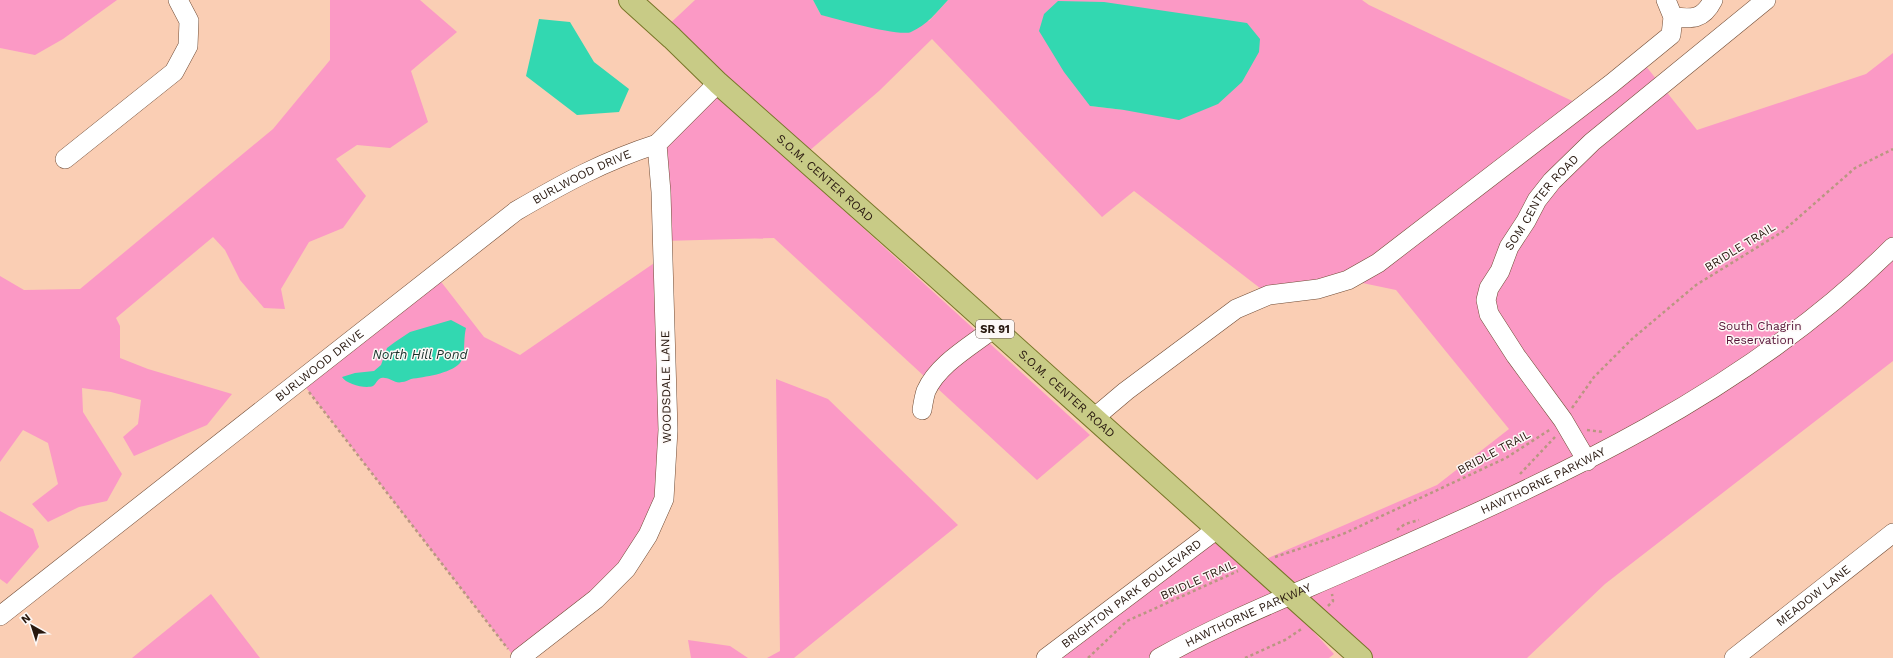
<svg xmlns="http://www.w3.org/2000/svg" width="1893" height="658" font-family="'Work Sans',sans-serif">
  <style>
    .green { fill: #fb99c5; fill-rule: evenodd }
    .water { fill: #32d8b1 }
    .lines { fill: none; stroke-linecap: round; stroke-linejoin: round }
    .minor-casing { stroke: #704b34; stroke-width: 20 }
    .major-casing { stroke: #787628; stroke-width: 24 }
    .path { stroke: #b99681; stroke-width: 2.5; stroke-dasharray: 3 3; stroke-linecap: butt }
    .minor { stroke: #fff; stroke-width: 19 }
    .major { stroke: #c8cb86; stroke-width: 22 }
    .labels { text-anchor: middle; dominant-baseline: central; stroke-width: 3; stroke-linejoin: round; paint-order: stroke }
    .shield { fill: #fdf8f6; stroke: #685b54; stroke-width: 1 }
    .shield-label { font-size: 11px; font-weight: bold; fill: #28180f }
    .street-label { font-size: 12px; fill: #28180f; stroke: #fdf8f6 }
    .park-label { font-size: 12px; fill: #531135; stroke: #fdf8f6 }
    .water-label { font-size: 13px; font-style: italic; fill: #173029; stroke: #fdf8f6 }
  </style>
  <rect width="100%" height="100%" fill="#faceb4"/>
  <path class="green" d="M0 0H117L63 39 35 55 0 48Z
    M330 0H420L457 32 411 71 428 122 390 148 357 145 336 159 366 196 343 228 309 242 281 289 285 309 264 308 240 280 225 250 213 237 116 318 120 326V358L148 369 232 394 207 425 134 456 123 437 138 424 141 400 111 392 82 388 83 412 122 474 107 501 79 507 48 522 32 504 58 484 48 443 23 430 0 462V276L24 290 80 289 273 129 330 60Z
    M695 0H813L821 15 929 21 948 0H1362L1369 5 1583 106 1641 60 1697 130 1866 74 1893 53V361L1605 584 1527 658H1360L1322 624 1313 631 1334 654 1329 658H1046L1217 529 1266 559 1437 485 1509 429 1396 290 1348 280 1269 295 1134 191 1102 217 932 39 879 91 802 157 663 30ZM1218 104 1124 110 1090 106Z
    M712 90 1090 435 1037 480 774 238 663 241 657 144Z
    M663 257 666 469 626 569 515 658 300 380 435 274 484 337 520 355Z
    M776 379 828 399 958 525 794 658H767L780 651Z
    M0 511 33 529 39 547 7 584 0 579Z
    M211 594 260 658H132Z
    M688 640 730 646 748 658H691Z"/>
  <path class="water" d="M813 0H948C937 12 927 25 911 32 899 37 837 19 821 15Z
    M1058 1 1104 2 1247 23 1260 39 1259 52 1242 82 1218 104 1179 120 1124 110 1090 106 1064 72 1039 31 1044 14Z
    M539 19 570 22 594 62 629 89 619 112 577 115 526 76Z
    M451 320 466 328C463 339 466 356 460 363 450 374 424 377 411 379 408 380 405 382 402 382 395 384 391 378 385 378 378 376 377 383 373 386 365 389 346 384 342 377L355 373 374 371 381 365 387 348 395 342 410 332Z"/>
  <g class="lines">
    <g class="minor-casing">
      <g id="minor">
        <path d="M1673 17C1692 19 1703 20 1713 0"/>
        <path d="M65 159 174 72 188 46 189 21 178 0"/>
        <path d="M922 410C923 404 924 397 926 391 938 364 971 346 994 328"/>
        <path d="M1094 418 1126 391 1236 309 1269 295 1318 289 1348 280 1378 263 1611 84 1671 35 1673 17 1666 0"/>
        <path id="s1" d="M1587 461 1563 420 1516 356 1489 314 1486 300 1489 288 1500 271 1509 247 1526 221 1537 200 1552 181 1592 142 1766 0"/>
        <path id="s2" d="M0 616 516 211C564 183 604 161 657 144"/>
        <path d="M520 658 596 599 626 569 648 535 664 499 668 430 661 192 657 144 718 83"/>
        <path id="s3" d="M1046 658 1217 529"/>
        <path id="s4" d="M1159 658C1227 620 1300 592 1371 560 1557 478 1747 393 1893 247"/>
        <path id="s5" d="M1734 658 1893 533"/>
      </g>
    </g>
    <g class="major-casing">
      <g id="major">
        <path id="s6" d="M630 0 672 38 718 83 938 278 1361 658"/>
      </g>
    </g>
    <path class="path" d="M309 392 508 649
      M1572 408 1594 377 1632 339 1696 285 1782 232 1855 168 1893 149
      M1587 430 1603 432
      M1520 474 1555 437
      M1397 530 1405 524 1419 520
      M1275 557 1343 534 1506 458 1551 429
      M1328 606 1333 601 1332 594
      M1088 658 1127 621 1238 571
      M1245 658 1285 640 1303 628"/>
    <use href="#minor" class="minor"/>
    <use href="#major" class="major"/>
  </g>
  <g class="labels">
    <rect class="shield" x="976" y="320" width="38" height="18" rx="3"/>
    <g class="shield-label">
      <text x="995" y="329">SR 91</text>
    </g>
    <g class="street-label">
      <text stroke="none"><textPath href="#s2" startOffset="730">BURLWOOD DRIVE</textPath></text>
      <text stroke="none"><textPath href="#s6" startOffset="264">S.O.M. CENTER ROAD</textPath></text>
      <text stroke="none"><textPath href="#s1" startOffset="305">SOM CENTER ROAD</textPath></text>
      <text transform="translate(1740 247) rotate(-32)">BRIDLE TRAIL</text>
      <text stroke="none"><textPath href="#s2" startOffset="406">BURLWOOD DRIVE</textPath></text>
      <text transform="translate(666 387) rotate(-91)">WOODSDALE LANE</text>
      <text stroke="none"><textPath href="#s6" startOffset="588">S.O.M. CENTER ROAD</textPath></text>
      <text transform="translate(1494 452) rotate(-28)">BRIDLE TRAIL</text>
      <text stroke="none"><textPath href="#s4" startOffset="423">HAWTHORNE PARKWAY</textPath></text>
      <text transform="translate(1198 580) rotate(-24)">BRIDLE TRAIL</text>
      <text stroke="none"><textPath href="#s3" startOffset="107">BRIGHTON PARK BOULEVARD</textPath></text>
      <text stroke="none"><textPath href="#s5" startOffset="101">MEADOW LANE</textPath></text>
      <text stroke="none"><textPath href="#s4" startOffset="99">HAWTHORNE PARKWAY</textPath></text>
    </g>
    <g class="park-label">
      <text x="1760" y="326">South Chagrin<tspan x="1760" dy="14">Reservation</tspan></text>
    </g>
    <g class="water-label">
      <text x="420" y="354">North Hill Pond</text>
    </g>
  </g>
  <g transform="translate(32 626) rotate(321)" stroke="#fdf8f6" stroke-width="3" paint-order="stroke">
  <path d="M0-3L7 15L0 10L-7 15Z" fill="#28180f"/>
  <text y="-6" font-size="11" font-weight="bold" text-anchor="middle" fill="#28180f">N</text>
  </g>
</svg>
